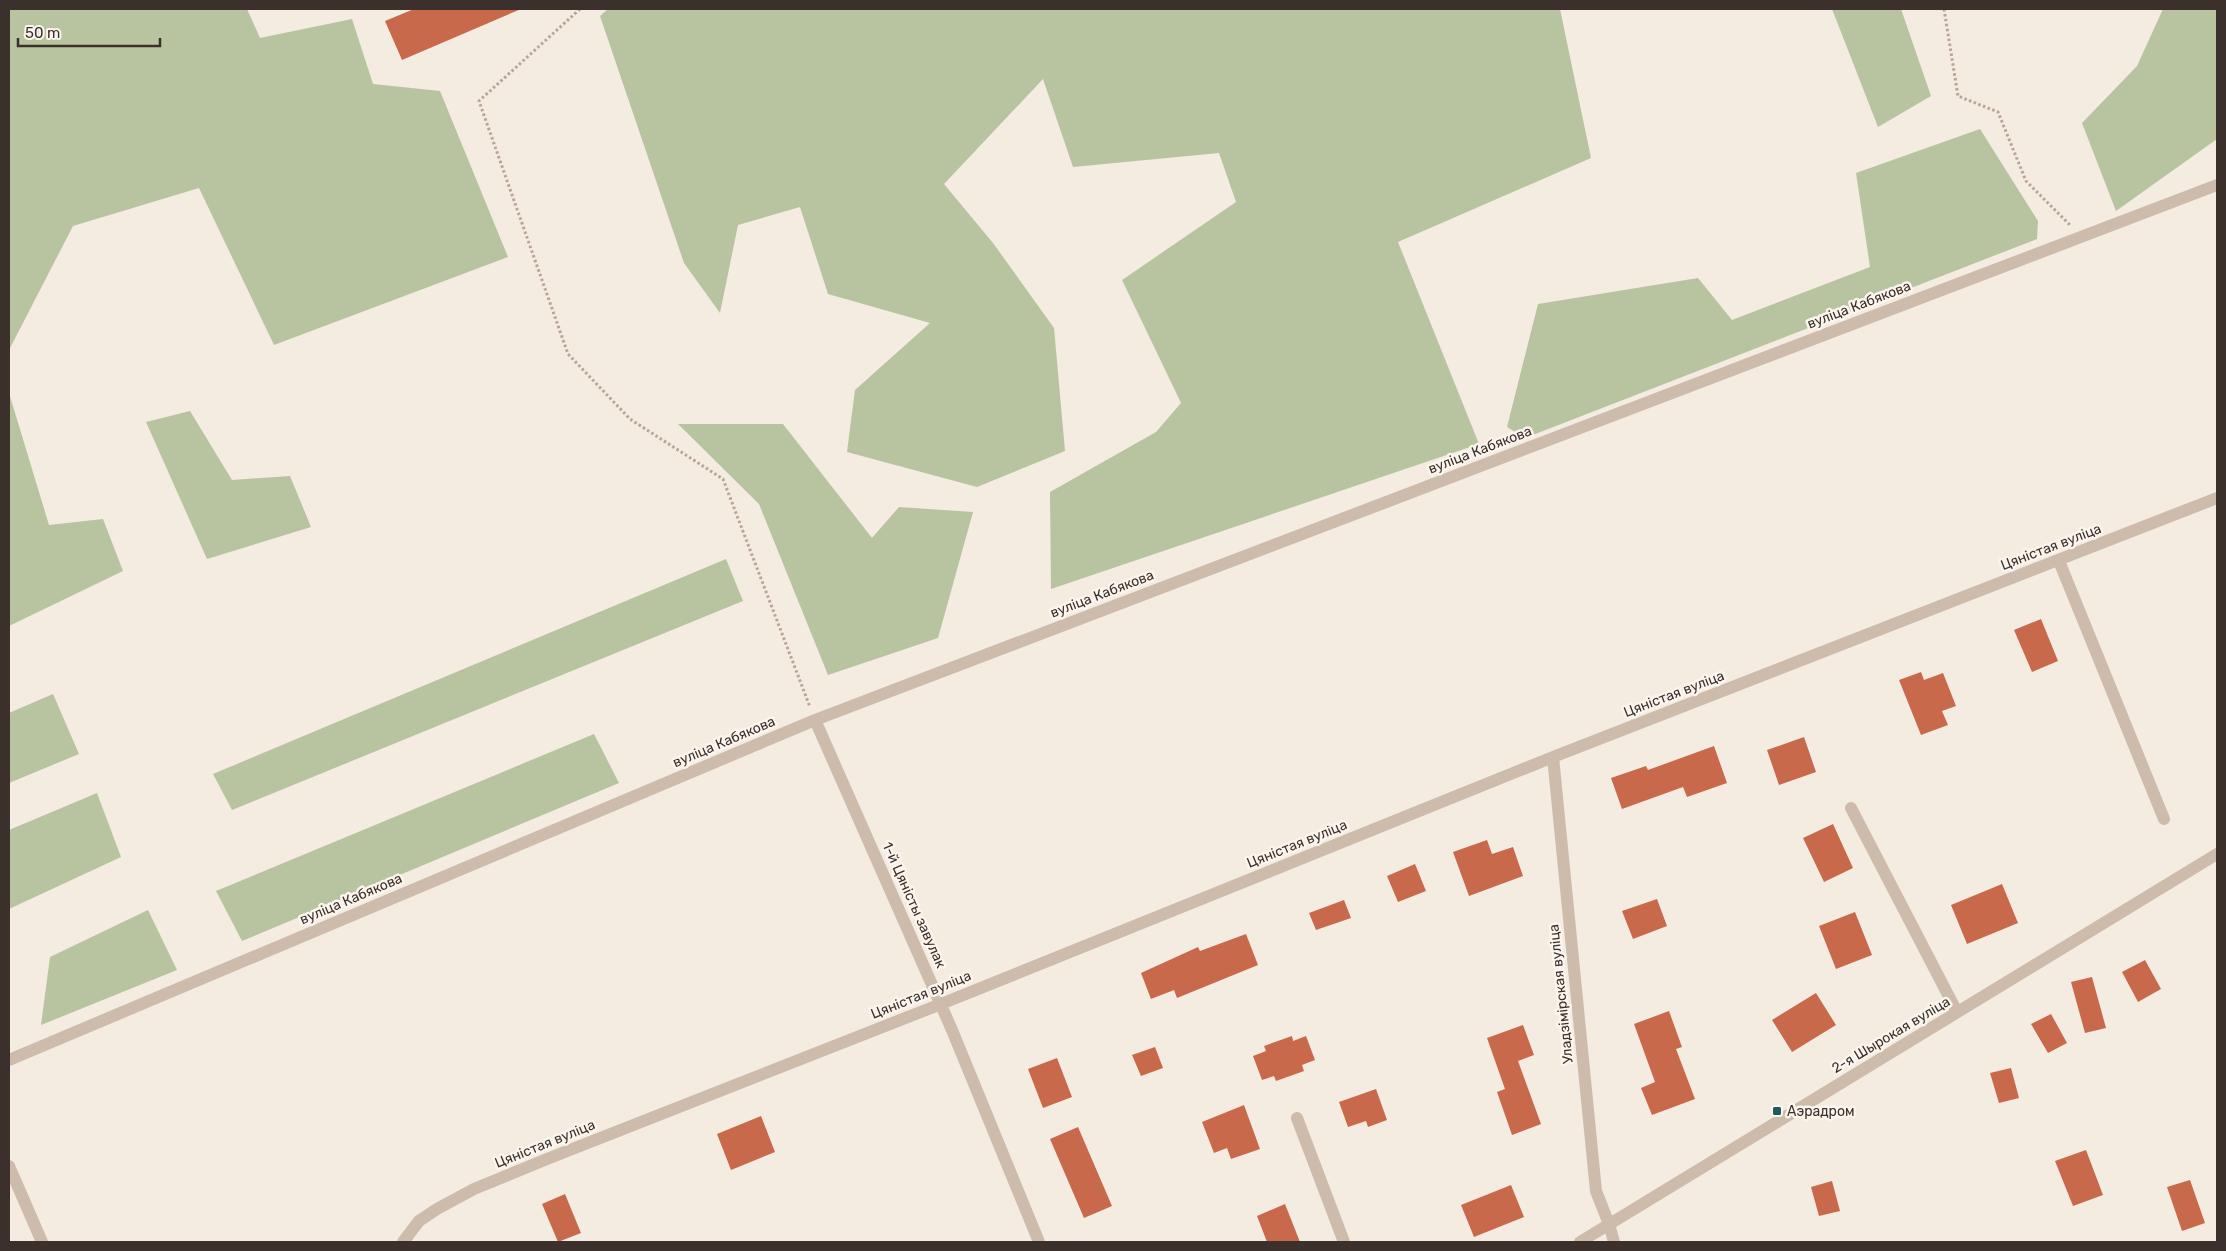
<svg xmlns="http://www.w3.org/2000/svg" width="2226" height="1251" font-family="Rubik,sans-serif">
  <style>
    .green { fill: #b8c4a0 }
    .building { fill: #c8694b }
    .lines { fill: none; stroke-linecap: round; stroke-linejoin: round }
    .path { stroke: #b9a596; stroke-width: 3; stroke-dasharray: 2.5 2.5; stroke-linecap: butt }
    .minor { stroke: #cdbbac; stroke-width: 12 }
    .poi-dot { fill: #1f5a5e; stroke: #fbf5ee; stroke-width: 2 }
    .labels { text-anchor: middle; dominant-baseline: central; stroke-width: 5; stroke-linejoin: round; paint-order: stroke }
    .street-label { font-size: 14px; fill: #3b302b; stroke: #fbf5ee }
    .poi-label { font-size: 14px; fill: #3b302b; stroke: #fbf5ee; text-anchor: start }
  </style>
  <rect width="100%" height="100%" fill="#f4ebe1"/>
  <path class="green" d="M9 9H247L260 38 352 19 373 84 440 91 508 257 274 345 199 188 73 226 9 350Z
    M608 9H1560L1591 158 1398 242 1479 444 1051 589 1050 492 1156 432 1181 403 1122 280 1236 202 1219 153 1073 167 1043 79 944 184 993 243 1054 328 1065 451 977 487 847 452 855 390 930 323 828 294 800 207 738 225 720 313 684 263 600 16Z
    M1832 9H1901L1931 96 1878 127Z
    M2163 9H2217V139L2116 211 2082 123 2137 66Z
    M1980 129 2038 221 2037 239 1525 438 1507 427 1538 304 1698 278 1732 320 1870 267 1856 173Z
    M9 393 49 525 103 519 123 571 9 626Z
    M190 411 232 480 290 476 311 527 207 559 146 422Z
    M678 424H783L872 538 899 507 973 512 938 638 828 675 759 504Z
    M726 559 743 601 232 810 213 774Z
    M53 694 79 754 9 783V713Z
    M594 734 619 783 242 941 216 891Z
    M97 793 121 857 9 909V830Z
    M148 910 177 970 41 1025 50 957Z"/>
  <path class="building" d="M414 9H521L402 60 385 21Z
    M2041 619 2058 661 2032 672 2014 630Z
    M1921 672 1924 680 1943 673 1956 706 1942 711 1948 725 1921 735 1899 680Z
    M1804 737 1816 772 1779 785 1767 750Z
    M1714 746 1727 783 1687 797 1683 787 1622 809 1611 778 1646 766 1648 770Z
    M1833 824 1853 868 1824 882 1803 838Z
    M1487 840 1492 854 1513 847 1523 876 1469 896 1453 852Z
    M1415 864 1426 891 1398 902 1387 876Z
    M2002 884 2018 923 1967 944 1951 905Z
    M1657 899 1667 926 1633 939 1622 911Z
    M1344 900 1351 918 1316 930 1309 913Z
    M1855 912 1872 955 1836 969 1819 926Z
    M1246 934 1258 965 1177 998 1174 990 1151 999 1141 973 1198 947 1200 951Z
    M2145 960 2161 989 2138 1002 2122 972Z
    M2092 977 2106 1028 2085 1033 2071 982Z
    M1816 993 1836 1025 1792 1052 1772 1020Z
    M1669 1011 1682 1047 1676 1049 1695 1099 1652 1115 1641 1088 1655 1082 1634 1024Z
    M2051 1014 2067 1043 2048 1053 2031 1024Z
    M1523 1025 1534 1055 1518 1061 1541 1124 1512 1135 1497 1092 1505 1089 1487 1038Z
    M1292 1036 1293 1041 1306 1036 1315 1060 1302 1065 1304 1071 1276 1081 1274 1076 1262 1080 1253 1056 1266 1051 1264 1046Z
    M1155 1047 1163 1068 1141 1076 1132 1055Z
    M1057 1058 1072 1097 1043 1108 1028 1069Z
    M2011 1068 2019 1098 1999 1103 1990 1073Z
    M1376 1089 1387 1120 1368 1127 1366 1121 1348 1127 1339 1102Z
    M1244 1105 1260 1149 1231 1159 1227 1148 1214 1153 1202 1122Z
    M761 1116 775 1152 731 1170 717 1134Z
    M1078 1127 1112 1206 1084 1218 1050 1139Z
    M2086 1150 2103 1195 2073 1206 2055 1161Z
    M2190 1180 2205 1223 2182 1231 2167 1187Z
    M1832 1181 1840 1211 1819 1216 1811 1187Z
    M1511 1185 1524 1217 1474 1237 1461 1205Z
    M565 1194 581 1233 558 1242 542 1204Z
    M1285 1204 1300 1242H1267L1257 1216Z"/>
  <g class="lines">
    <path class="path" d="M580 9 479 101 568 354 630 419 723 479 810 707
      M1944 9 1958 96 1998 112 2026 181 2071 226"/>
    <path class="minor" d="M2059 561 2164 819
      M815 720 952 1030 1039 1242
      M1553 757 1596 1191 1609 1224 1614 1242
      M1851 808 1957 1012
      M9 1060 815 720 2217 185
      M1297 1118 1344 1242
      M9 1166 42 1242
      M403 1242 419 1221 437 1209 474 1189 547 1159 941 1004 1553 757 2217 498
      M1580 1242 2217 854"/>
  </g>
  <rect class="poi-dot" x="1772" y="1106" width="10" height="10" rx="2.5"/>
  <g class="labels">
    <g class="street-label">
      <text transform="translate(1859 305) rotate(-21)">вуліца Кабякова</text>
      <text transform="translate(1480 450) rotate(-21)">вуліца Кабякова</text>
      <text transform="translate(2051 547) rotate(-21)">Цяністая вуліца</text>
      <text transform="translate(1102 594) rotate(-21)">вуліца Кабякова</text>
      <text transform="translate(1674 694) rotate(-21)">Цяністая вуліца</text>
      <text transform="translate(724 742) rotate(-23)">вуліца Кабякова</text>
      <text transform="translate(1297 844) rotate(-22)">Цяністая вуліца</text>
      <text transform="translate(351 899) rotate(-23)">вуліца Кабякова</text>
      <text transform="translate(914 905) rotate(66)">1-й Цяністы завулак</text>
      <text transform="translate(1561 994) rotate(-96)">Уладзімірская вуліца</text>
      <text transform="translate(921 995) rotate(-22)">Цяністая вуліца</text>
      <text transform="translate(1891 1035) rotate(-31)">2-я Шырокая вуліца</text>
      <text transform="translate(545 1144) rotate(-22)">Цяністая вуліца</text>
    </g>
    <g class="poi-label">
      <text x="1787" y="1111">Аэрадром</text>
    </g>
  </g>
  <rect width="2226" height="1251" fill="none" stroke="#3b302b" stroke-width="20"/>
  <path d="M18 38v8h142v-8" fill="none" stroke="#3b302b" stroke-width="2.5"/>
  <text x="25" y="38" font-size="15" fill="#3b302b" stroke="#fbf5ee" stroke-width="4" paint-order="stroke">50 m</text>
</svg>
